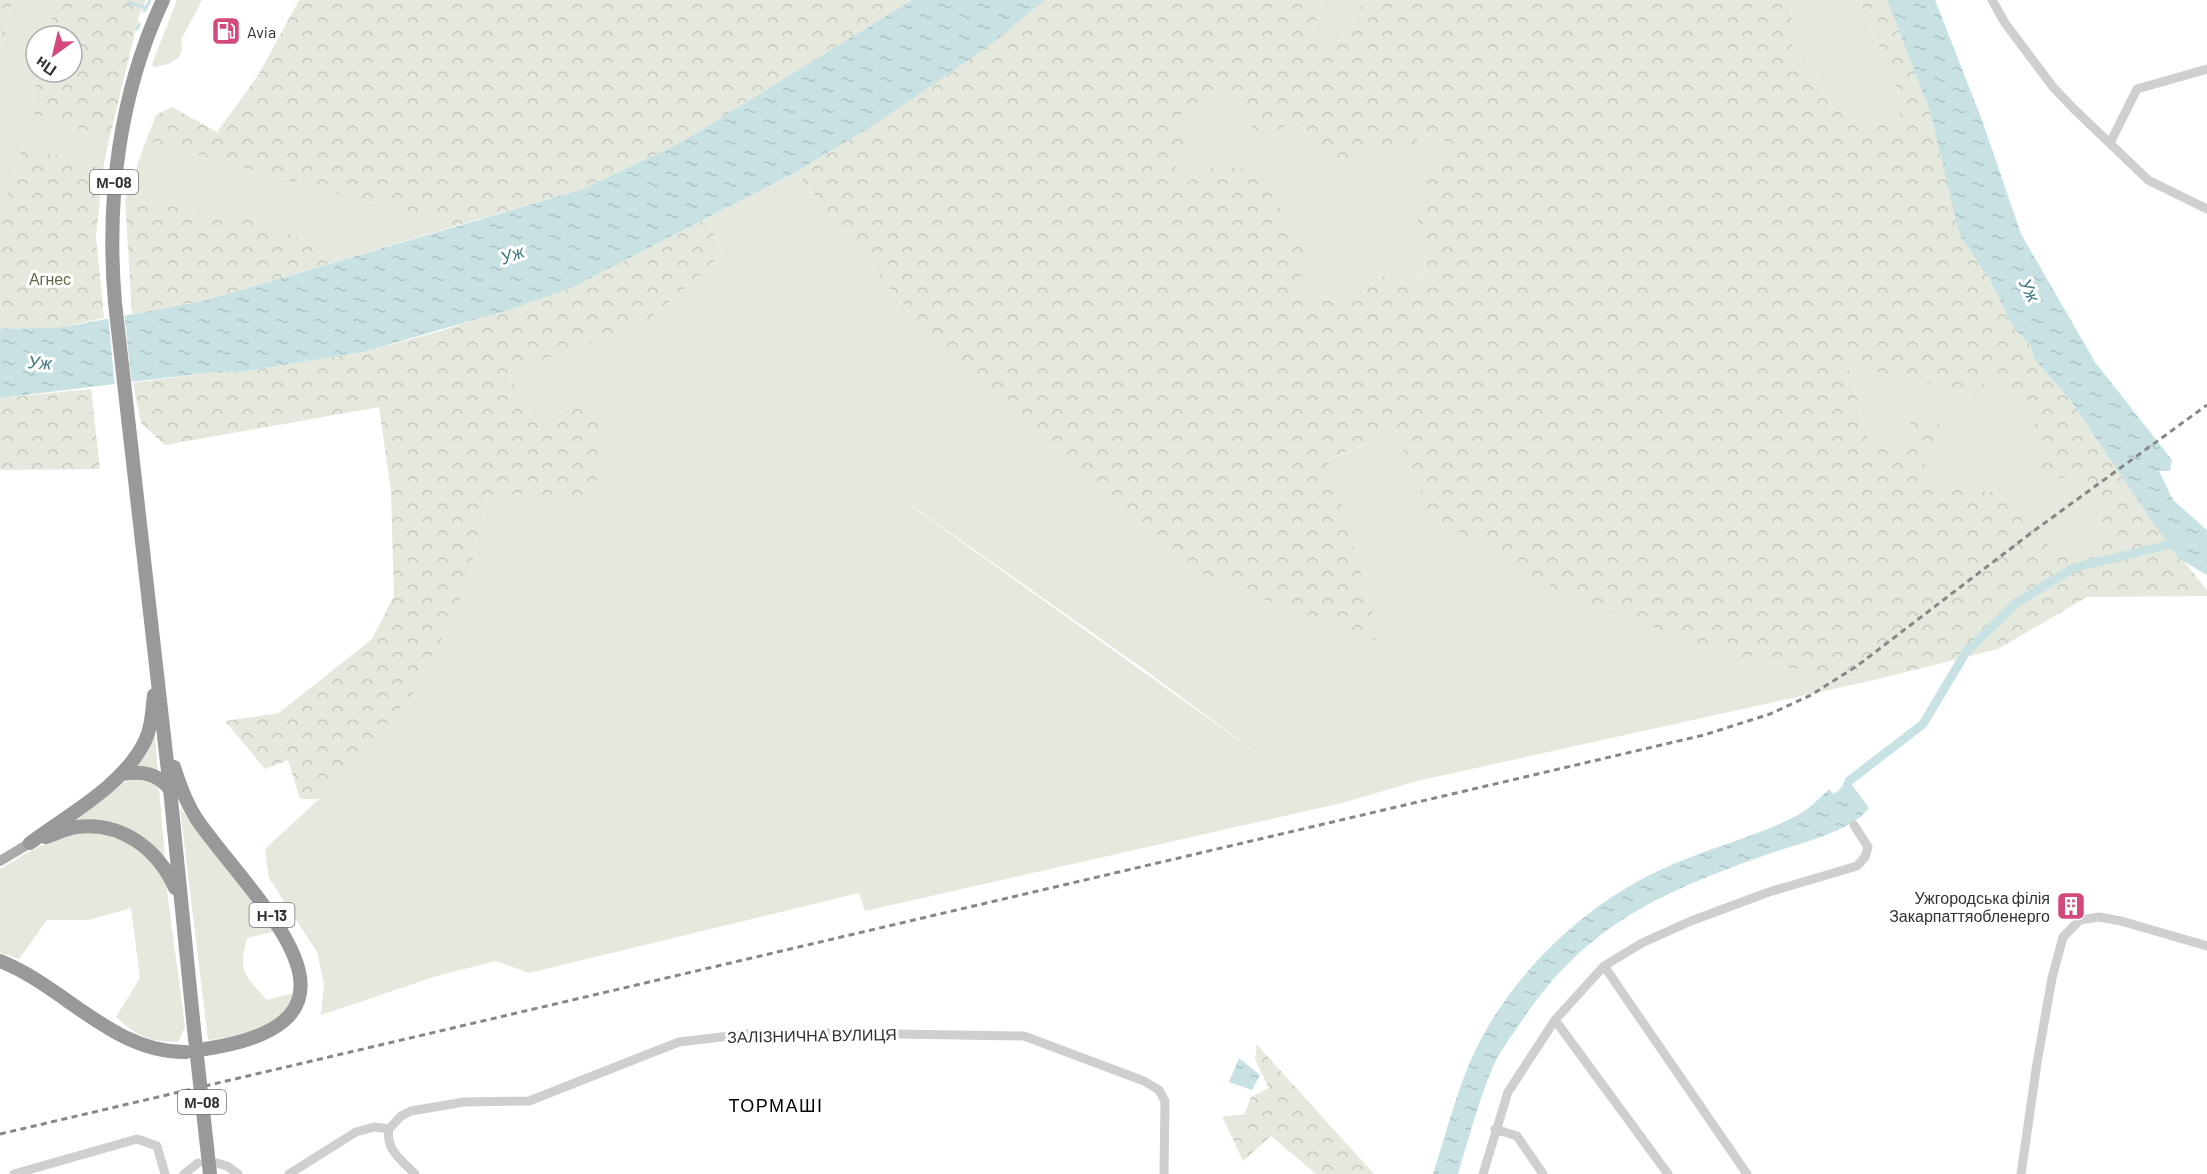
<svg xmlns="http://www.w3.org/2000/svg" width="2207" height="1174" font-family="Barlow,sans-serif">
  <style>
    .green { fill: #e5e8dc; fill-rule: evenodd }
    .forest { fill: url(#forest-crowns); fill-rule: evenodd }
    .water { fill: url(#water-ripples) }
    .pier { fill: #fff }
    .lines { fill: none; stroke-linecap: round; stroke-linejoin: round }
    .stream { stroke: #c8e2e4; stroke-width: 3 }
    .canal { stroke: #c8e2e4; stroke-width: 9 }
    .minor { stroke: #cfcfcf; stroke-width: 9 }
    .major { stroke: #aaa; stroke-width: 10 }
    .highway { stroke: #999; stroke-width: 14 }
    .rail { stroke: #878787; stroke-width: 3; stroke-dasharray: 6 4.5; stroke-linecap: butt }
    .highway-bridge { stroke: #999; stroke-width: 14 }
    .labels { text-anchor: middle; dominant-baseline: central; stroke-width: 6; stroke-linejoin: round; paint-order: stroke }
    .shield { fill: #fff; stroke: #707070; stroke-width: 1.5 }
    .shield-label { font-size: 15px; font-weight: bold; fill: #323232 }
    .poi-label { font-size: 16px; fill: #323232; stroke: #fff; text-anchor: start }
    .park-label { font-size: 16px; fill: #616a43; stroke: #fff }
    .street-label { font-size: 16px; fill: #323232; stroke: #fff }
    .water-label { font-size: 18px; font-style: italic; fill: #427a81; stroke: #fff }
    .neighbourhood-label { font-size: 18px; letter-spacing: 1.5px; fill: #000; stroke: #fff }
  </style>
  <defs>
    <pattern id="forest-crowns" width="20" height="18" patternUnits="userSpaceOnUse" patternTransform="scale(1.5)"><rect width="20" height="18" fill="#e5e8dc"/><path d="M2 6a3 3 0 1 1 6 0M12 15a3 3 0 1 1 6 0" fill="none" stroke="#c5c7bd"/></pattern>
    <pattern id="water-ripples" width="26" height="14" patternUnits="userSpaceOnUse" patternTransform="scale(1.5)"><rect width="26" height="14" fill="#c8e2e4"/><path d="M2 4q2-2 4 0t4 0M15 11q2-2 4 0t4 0" fill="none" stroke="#acc2c4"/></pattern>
  </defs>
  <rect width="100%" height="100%" fill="#fff"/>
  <path class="green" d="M13 0H56L48 36H36V72H39L29 112 109 140 103 169 23 146 0 215V53Z
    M177 0H202L181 40 182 49 179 57 169 64 154 67 152 64Z
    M1323 0H1365L1339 41 1312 35Z
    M1791 0H1859L1906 110 1867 128 1831 107 1810 64 1793 58Z
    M1216 90 1250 112 1294 121 1346 170 1373 145 1419 133 1452 143 1455 165 1426 166V203L1415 216 1427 236 1423 282 1382 276 1347 307 1295 287 1212 167 1184 184 1174 163 1197 145 1179 116Z
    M146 141 455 226 341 260 260 218 125 200Z
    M796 172 929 337 1328 460 1397 431 1430 515 1745 662 1874 680 1417 781 1342 803 865 911 859 893 529 973 496 961 440 975 321 1015 324 984 317 952 269 878 265 849 319 799 467 585 488 494 571 406 537 425 507 372 644 324 723 254 707 218ZM854 465 1145 670 1261 756Z
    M1848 366 1943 386 1981 398 1984 380 2026 398 2045 451 2021 464 2045 482 2074 475 2091 485 2110 543 2060 557 1995 492 1942 489 1924 466 1959 430 1902 447 1869 441Z
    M154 727 158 773 131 768Z
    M138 778 153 783 159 788 165 858 125 830 73 825 70 819 120 783Z
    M180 808 276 931 247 938C238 972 244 975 267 1000L293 993C285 1031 240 1036 208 1040Z
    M85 829 121 836 147 854 166 883 185 1027 178 1042C148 1041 138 1037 116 1017L140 978 131 908 88 920H47L19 959 0 953V869C28 852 53 837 85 829Z"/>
  <path class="forest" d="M0 0H13L0 53Z
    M56 0H146L139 16 109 140 29 112 39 72H72V36H48Z
    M299 0H912L683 141 583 189 455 226 146 141 156 115 172 107 217 132 259 74Z
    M1045 0H1323L1312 34 1339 41 1365 0H1791L1793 58 1810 64 1831 107 1867 128 1906 110 1859 0H1887L1930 112 1961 236 1987 275 2013 327 2030 345 2035 360 2071 401 2153 523 2207 590V596L2087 597 1998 649 1874 680 1745 662 1557 590 1430 515 1396 431 1328 460 1381 642 1209 579 929 337 796 172C883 119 966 64 1045 0ZM1216 90 1250 112 1253 143 1294 121 1346 170 1373 145 1412 153 1420 133 1452 143 1455 165 1426 166V203L1415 216 1427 236 1423 282 1382 276 1347 307 1295 287 1310 258 1256 169 1212 167 1184 184 1174 163 1198 145 1179 116ZM1848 366 1943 386 1981 398 1985 380 2026 398 2044 451 2020 463 2045 482 2074 475 2091 485 2109 543 2060 557 1995 492 1942 489 1924 466 1959 430 1913 417 1902 447 1869 441Z
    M23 146 103 169 96 237 104 318 64 327 0 329V215Z
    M125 200 260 218 341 260 203 301 132 314Z
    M707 218 723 254 644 324 507 372 537 425 571 406 603 416 595 495 488 494 467 585 420 686 319 799H300L288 760 265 769 225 721 279 713 372 639 394 596 391 491 379 407 165 445 141 423 133 383 205 373 241 372 363 352 441 331 573 287Z
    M91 389 100 469 0 470V398Z
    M1257 1045 1374 1174H1316L1271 1136 1243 1161 1222 1116 1244 1115 1251 1097 1269 1088 1255 1059Z"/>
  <path class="water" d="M912 0H1045L986 48 878 122 796 172 573 287 508 310 363 352 241 372 205 373 0 398V329L64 327 203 301 583 189 683 141Z
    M1887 0H1935L1982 120 2021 234 2095 362 2172 460 2170 471H2159L2173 500 2207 530V575L2180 559 2153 523 2071 401 2035 360 2030 345 2013 327 1987 275 1960 236 1930 112Z
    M1849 781 1869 808C1851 833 1792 845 1763 856 1659 893 1586 926 1523 1019 1511 1037 1497 1054 1490 1074 1477 1106 1468 1141 1458 1174H1433C1445 1136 1455 1098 1470 1062 1505 981 1579 908 1658 871 1703 849 1754 838 1798 815 1809 809 1820 798 1829 789L1834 794Z
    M1239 1058 1260 1075 1252 1090 1229 1082Z"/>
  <path class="pier" d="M124 312 132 386 115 388 108 314Z"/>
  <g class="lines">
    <path class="stream" d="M128 2 146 8
      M144 11 150 0
      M137 29 139 24"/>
    <path class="canal" d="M1845 792 1849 781 1923 724 1966 652 2015 604 2073 568 2180 542"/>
    <path class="minor" d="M1992 0 2005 23 2053 87 2073 108 2148 180 2207 209
      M2110 143 2137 89 2207 69
      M1604 966 1747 1174
      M1555 1020 1668 1174
      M389 1129C385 1149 402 1161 415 1174
      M1495 1129 1517 1136 1543 1174
      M217 1163 227 1166 238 1174
      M14 1174 137 1139 157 1146 165 1174
      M184 1174 198 1163
      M289 1174 356 1132 374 1127 389 1129 401 1116 411 1111 464 1102 529 1101 679 1042 747 1034 836 1033 1024 1036 1144 1081 1159 1090 1165 1101 1164 1174
      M1483 1174 1508 1092 1555 1020 1604 966 1642 943 1691 921 1769 892 1857 866 1865 857 1868 847 1854 825
      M2021 1174 2037 1063 2052 978 2063 937 2080 920 2099 917 2121 921 2207 946"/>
    <path class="major" d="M0 861 30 843"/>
    <path class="highway" d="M163 0C119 94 106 200 115 303L170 789 194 1029
      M174 767C180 786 187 805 198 821 254 901 394 1021 205 1049
      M122 774C142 771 157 773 170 789
      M46 837C56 834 66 828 77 827 121 821 158 849 175 888
      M30 843C69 814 123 786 145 741 152 726 152 711 154 695
      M0 961C64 986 113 1053 186 1052"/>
    <path class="rail" d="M0 1134 1704 735 1770 714 1811 695 1857 666 2035 530 2207 405"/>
    <path class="highway-bridge" d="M194 1029 210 1174"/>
  </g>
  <defs>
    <g id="fuel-square" transform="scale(1.5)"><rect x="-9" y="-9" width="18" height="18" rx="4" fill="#d4497c" stroke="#fff"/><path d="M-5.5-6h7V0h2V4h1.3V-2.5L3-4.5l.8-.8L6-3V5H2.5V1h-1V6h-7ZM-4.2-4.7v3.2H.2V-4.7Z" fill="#fff"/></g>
    <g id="building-square" transform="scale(1.5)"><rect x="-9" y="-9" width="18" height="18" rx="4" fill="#d4497c" stroke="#fff"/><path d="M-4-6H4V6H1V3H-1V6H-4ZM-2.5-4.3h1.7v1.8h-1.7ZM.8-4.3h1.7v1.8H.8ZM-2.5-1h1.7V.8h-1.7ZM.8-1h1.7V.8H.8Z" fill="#fff"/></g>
  </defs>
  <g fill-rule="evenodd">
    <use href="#fuel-square" x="226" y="31"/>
    <use href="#building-square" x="2071" y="906"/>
  </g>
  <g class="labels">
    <g class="shield">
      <rect x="90" y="170" width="48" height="24" rx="4.5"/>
      <rect x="249.5" y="903" width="45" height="24" rx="4.5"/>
      <rect x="178" y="1090" width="48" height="24" rx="4.5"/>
    </g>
    <g class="shield-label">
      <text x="114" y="182">М-08</text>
      <text x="272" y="915">Н-13</text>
      <text x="202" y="1102">М-08</text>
    </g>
    <g class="poi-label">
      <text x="247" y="31">Avia</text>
      <text x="2050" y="897" text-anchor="end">Ужгородська філія<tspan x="2050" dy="18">Закарпаттяобленерго</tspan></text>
    </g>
    <g class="park-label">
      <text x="50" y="278">Агнес</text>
    </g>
    <g class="street-label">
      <text transform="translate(812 1035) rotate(-1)">ЗАЛІЗНИЧНА ВУЛИЦЯ</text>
    </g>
    <g class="water-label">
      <text transform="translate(512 254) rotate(-20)">Уж</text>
      <text transform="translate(2030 290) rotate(64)">Уж</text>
      <text transform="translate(40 362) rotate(3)">Уж</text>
    </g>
    <g class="neighbourhood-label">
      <text x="776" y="1105">ТОРМАШІ</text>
    </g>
  </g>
  <g transform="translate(54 54) rotate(214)"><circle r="28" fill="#ffffff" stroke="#adadad" stroke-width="1.5"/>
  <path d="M0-4.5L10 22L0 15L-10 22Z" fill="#d4497c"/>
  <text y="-9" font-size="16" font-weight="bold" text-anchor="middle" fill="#323232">Пн</text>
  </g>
</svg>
